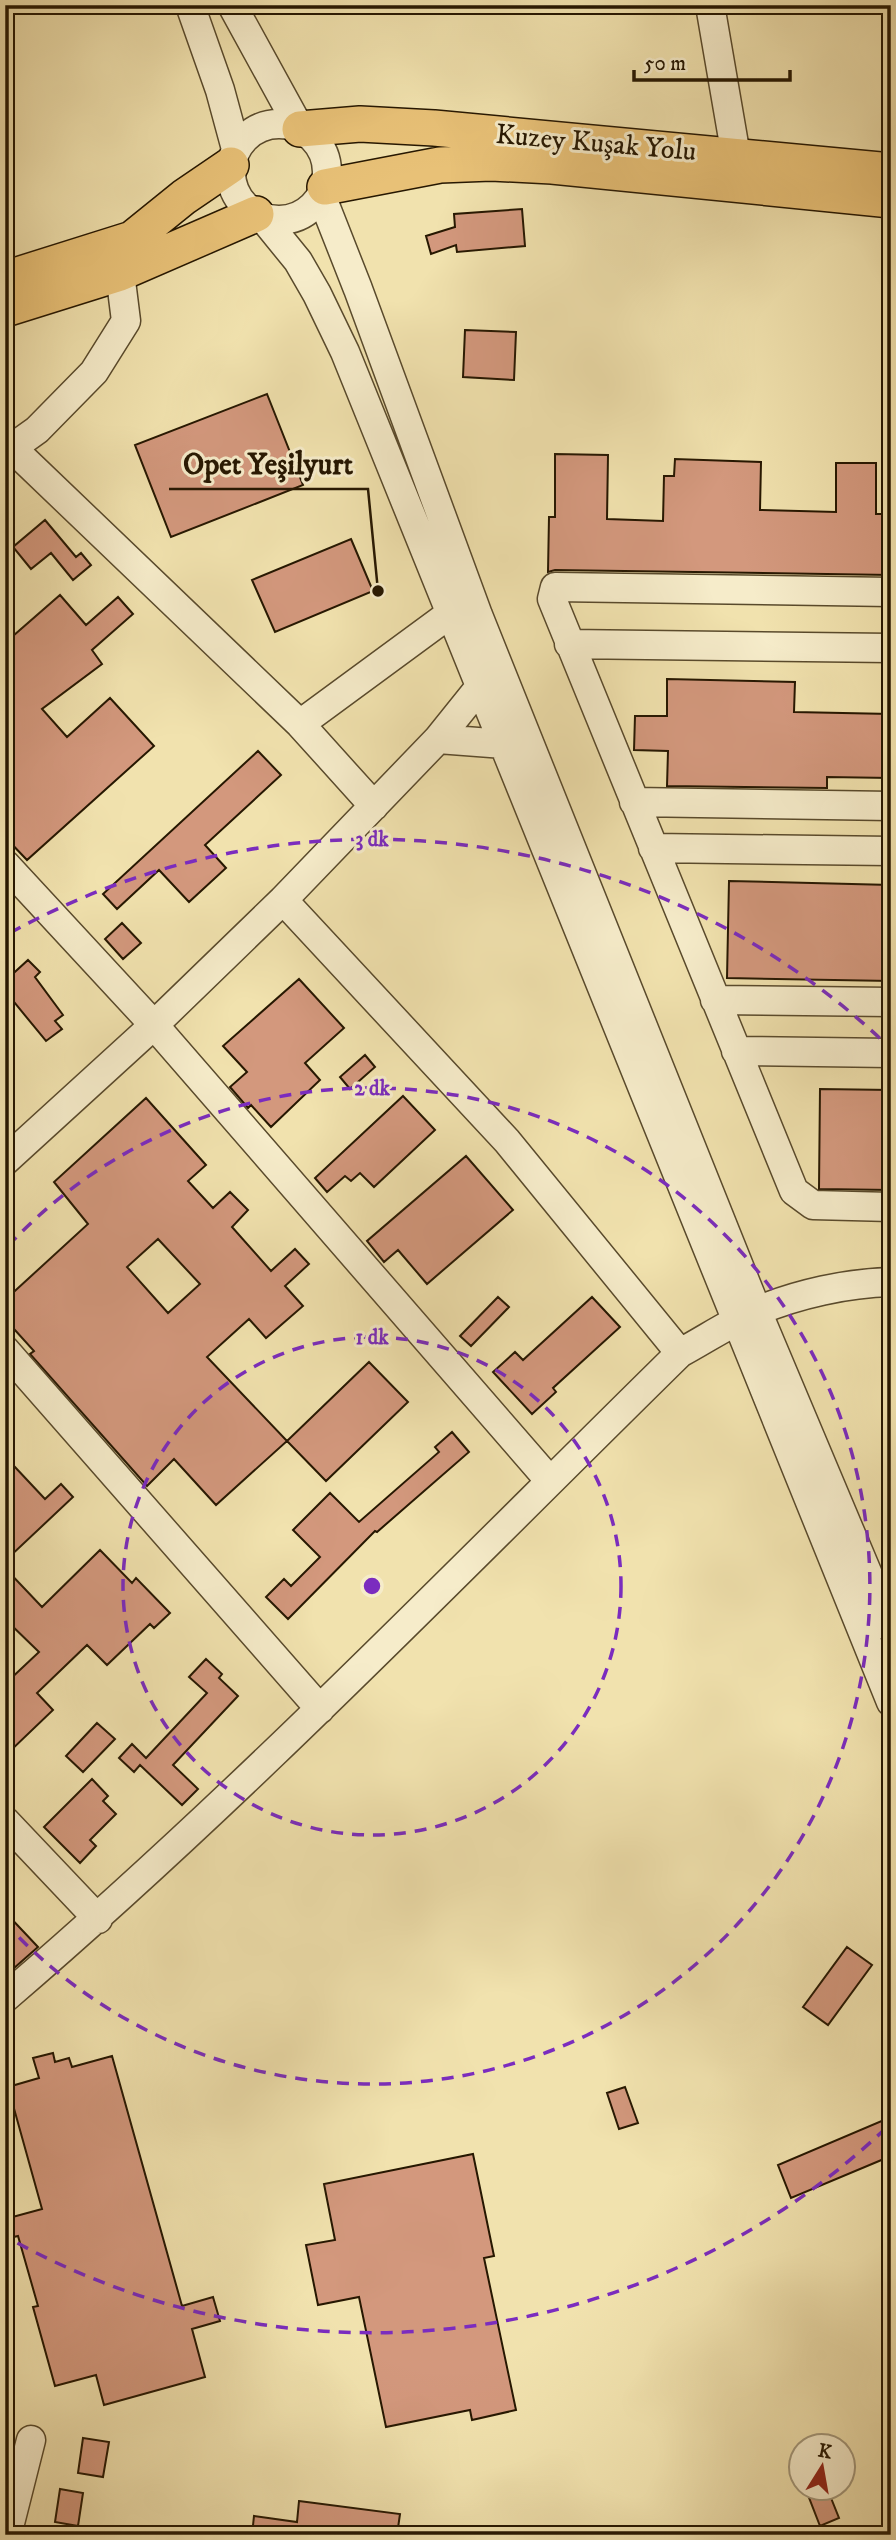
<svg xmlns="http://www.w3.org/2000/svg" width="896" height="2540" font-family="'IM FELL DW Pica',serif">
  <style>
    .building { fill: #d3987d; stroke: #261701; stroke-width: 2; fill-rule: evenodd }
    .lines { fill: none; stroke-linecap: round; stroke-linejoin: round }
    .minor-casing { stroke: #594a2c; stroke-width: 31 }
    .major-casing { stroke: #261701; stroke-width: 38 }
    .minor { stroke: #f6ecca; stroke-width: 28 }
    .major { stroke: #e8c177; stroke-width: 35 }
    .ring { fill: none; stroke: #7b2cbf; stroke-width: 3.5; stroke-dasharray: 12 9 }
    .labels { text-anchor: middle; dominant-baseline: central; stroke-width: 6; stroke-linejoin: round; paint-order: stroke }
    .street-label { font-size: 28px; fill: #261701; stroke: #f6ecca }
    .centre { fill: #7b2cbf; stroke: #f6ecca; stroke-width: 3.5 }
    .ring-label { font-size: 21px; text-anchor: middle; font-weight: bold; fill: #7b2cbf; stroke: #f6ecca; stroke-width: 6; stroke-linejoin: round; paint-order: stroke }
    .leader { fill: none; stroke: #261701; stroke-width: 2.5 }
    .callout-dot { fill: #261701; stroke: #f6ecca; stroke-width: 2.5 }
    .callout-label { font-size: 30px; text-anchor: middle; font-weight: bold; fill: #261701; stroke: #f6ecca; stroke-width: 6; stroke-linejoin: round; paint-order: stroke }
  </style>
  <rect width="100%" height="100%" fill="#f1e2ae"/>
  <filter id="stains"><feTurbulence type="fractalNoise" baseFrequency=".00286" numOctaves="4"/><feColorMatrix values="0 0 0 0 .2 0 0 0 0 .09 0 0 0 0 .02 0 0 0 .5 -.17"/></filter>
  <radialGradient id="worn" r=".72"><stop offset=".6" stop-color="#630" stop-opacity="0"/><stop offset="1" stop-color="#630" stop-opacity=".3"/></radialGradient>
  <path class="building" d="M522 209 525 246 457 252 456 245 431 254 426 236 455 227 454 214Z
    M465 330 516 332 514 380 463 377Z
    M267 394 303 485 171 537 135 445Z
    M555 454 608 455 607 519 663 521 664 476H674L675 459 761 462 760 510 836 512V463H876V514H891V575L555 570 548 572 549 517H555Z
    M45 520 76 557 81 553 91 565 73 580 51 553 31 569 13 547Z
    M351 539 373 591 275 632 252 580Z
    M60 595 86 625 118 597 133 614 92 650 102 664 42 709 67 737 110 698 154 746 27 860 5 837V643Z
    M667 679 795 682 794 712 891 714V778L827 777V788L667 786 668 751 634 750 635 716H667Z
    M258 751 281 775 205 845 226 868 189 902 159 870 117 909 103 894Z
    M729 881 891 885V981L727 978Z
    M122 923 141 943 123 959 105 939Z
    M28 960 40 972 35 977 63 1015 55 1021 62 1029 46 1041 5 991V981Z
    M299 979 344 1028 305 1063 320 1080 271 1127 251 1105 248 1108 230 1087 247 1072 223 1046Z
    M365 1055 375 1067 350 1089 340 1077Z
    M820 1089 891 1090V1190L819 1189Z
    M403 1096 435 1130 374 1187 360 1173 351 1181 345 1176 327 1192 315 1178Z
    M146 1098 206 1165 188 1181 213 1208 230 1192 248 1210 232 1227 271 1271 295 1249 309 1264 285 1286 303 1306 266 1338 249 1319 207 1357 287 1441 216 1505 174 1459 147 1486 30 1354 34 1351 5 1319V1300L88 1224 54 1182ZM158 1239 200 1284 168 1313 127 1267Z
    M466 1156 513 1210 427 1284 398 1250 384 1262 367 1241Z
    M498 1297 509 1307 471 1346 460 1336Z
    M592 1297 620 1327 553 1388 556 1392 532 1414 493 1372 515 1352 523 1360Z
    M369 1362 408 1402 326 1481 287 1441Z
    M452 1432 469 1452 377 1532 375 1531 288 1619 266 1597 284 1579 291 1586 320 1557 293 1530 330 1493 359 1522 439 1452 435 1447Z
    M14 1466 45 1499 61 1484 73 1497 5 1561V1475Z
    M100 1550 132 1583 136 1578 170 1613 154 1628 150 1624 107 1665 87 1645 37 1693 53 1710 5 1756V1684L39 1652 5 1619V1568L42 1607Z
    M206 1659 222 1674 219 1678 238 1696 173 1765 198 1789 182 1805 140 1765 134 1772 119 1758 132 1744 146 1758 207 1693 189 1677Z
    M97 1723 115 1739 83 1772 66 1756Z
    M92 1779 108 1796 103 1801 116 1814 90 1840 96 1846 80 1863 44 1827Z
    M5 1912 38 1947 5 1976Z
    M847 1947 872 1965 828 2025 803 2007Z
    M53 2053 55 2062 69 2058 72 2067 112 2056 182 2306 213 2297 220 2321 192 2329 205 2377 104 2405 96 2375 55 2386 33 2307 38 2306 18 2236 5 2239V2219L42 2209 8 2087 39 2078 33 2058Z
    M625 2087 638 2123 619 2129 607 2093Z
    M891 2117V2156L791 2198 778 2165Z
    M473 2154 494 2256 484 2258 516 2410 472 2420 470 2410 386 2427 359 2297 318 2305 306 2245 335 2240 324 2184Z
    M83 2438 109 2442 103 2477 78 2473Z
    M827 2488 839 2518 820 2526 808 2495Z
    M60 2489 83 2493 78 2526 55 2522Z
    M299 2501 400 2514 397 2535H252L254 2516 297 2522Z"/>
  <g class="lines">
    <g class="minor-casing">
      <path id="minor" d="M190 5 220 90 236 149
        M232 5 300 129
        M710 5 736 156
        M231 172a48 48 0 1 1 96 0a48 48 0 1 1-96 0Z
        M321 195 358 289 478 615 757 1311 891 1629
        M263 218 298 261 317 294 345 352 891 1702
        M12 448 300 724 374 806
        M5 453 37 430 94 372 126 321 120 273
        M891 592 555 587 552 599 794 1191 813 1205 891 1207
        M569 644 891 648
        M491 673 438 739 504 744 517 737
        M300 724 451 613
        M634 802 891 806
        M653 848 891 851
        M5 864 154 1025 550 1481
        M715 1000 891 1002
        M736 1051 891 1053
        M5 1161 154 1025 283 900 438 739
        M5 1350 320 1709
        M680 1353C706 1339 731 1322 757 1311 798 1294 847 1283 891 1282
        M5 1821 98 1919
        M5 1998C241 1796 458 1571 680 1353L507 1141 283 900
        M7 2535 31 2440"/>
    </g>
    <g class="major-casing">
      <path id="major" d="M300 129 360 124 434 128 891 171
        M325 187 440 165 491 163 552 166 891 200
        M5 279 132 239 184 197 231 165
        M5 309 120 273 256 214"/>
    </g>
    <use href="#minor" class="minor"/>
    <use href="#major" class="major"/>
  </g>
  <g class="ring">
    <circle cx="372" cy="1586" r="249"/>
    <path d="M8 1246A498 498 0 1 1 8 1926"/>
    <path d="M886 2128A747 747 0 0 1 10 2239M10 933A747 747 0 0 1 886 1044"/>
  </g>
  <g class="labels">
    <g class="street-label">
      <text transform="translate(596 143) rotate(5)">Kuzey Kuşak Yolu</text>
    </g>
  </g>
  <circle cx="372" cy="1586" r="10" class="centre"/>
  <g class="ring-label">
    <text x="372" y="846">3 dk</text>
    <text x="372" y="1095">2 dk</text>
    <text x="372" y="1344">1 dk</text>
  </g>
  <path class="leader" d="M378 591L368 489H169"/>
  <circle class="callout-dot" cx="378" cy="591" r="7"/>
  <g class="callout-label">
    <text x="268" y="474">Opet Yeşilyurt</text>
  </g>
  <rect width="896" height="2540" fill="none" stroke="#f1e2ae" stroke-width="28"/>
  <rect x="7" y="7" width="882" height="2526" fill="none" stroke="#261701" stroke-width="3.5"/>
  <rect x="14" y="14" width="868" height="2512" fill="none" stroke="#261701" stroke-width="2"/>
  <g transform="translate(822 2467) rotate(11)"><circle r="33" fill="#f6ecca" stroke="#a3977a" stroke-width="2"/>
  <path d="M0-5L12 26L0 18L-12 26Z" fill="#8f2418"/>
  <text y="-10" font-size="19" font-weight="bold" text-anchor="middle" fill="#261701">K</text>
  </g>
  <path d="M634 70v10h156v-10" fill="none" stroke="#261701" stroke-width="3.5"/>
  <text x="644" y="70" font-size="21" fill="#261701" stroke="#f6ecca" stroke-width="5" paint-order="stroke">50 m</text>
  <rect width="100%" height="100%" filter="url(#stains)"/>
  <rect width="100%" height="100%" fill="url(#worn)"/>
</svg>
